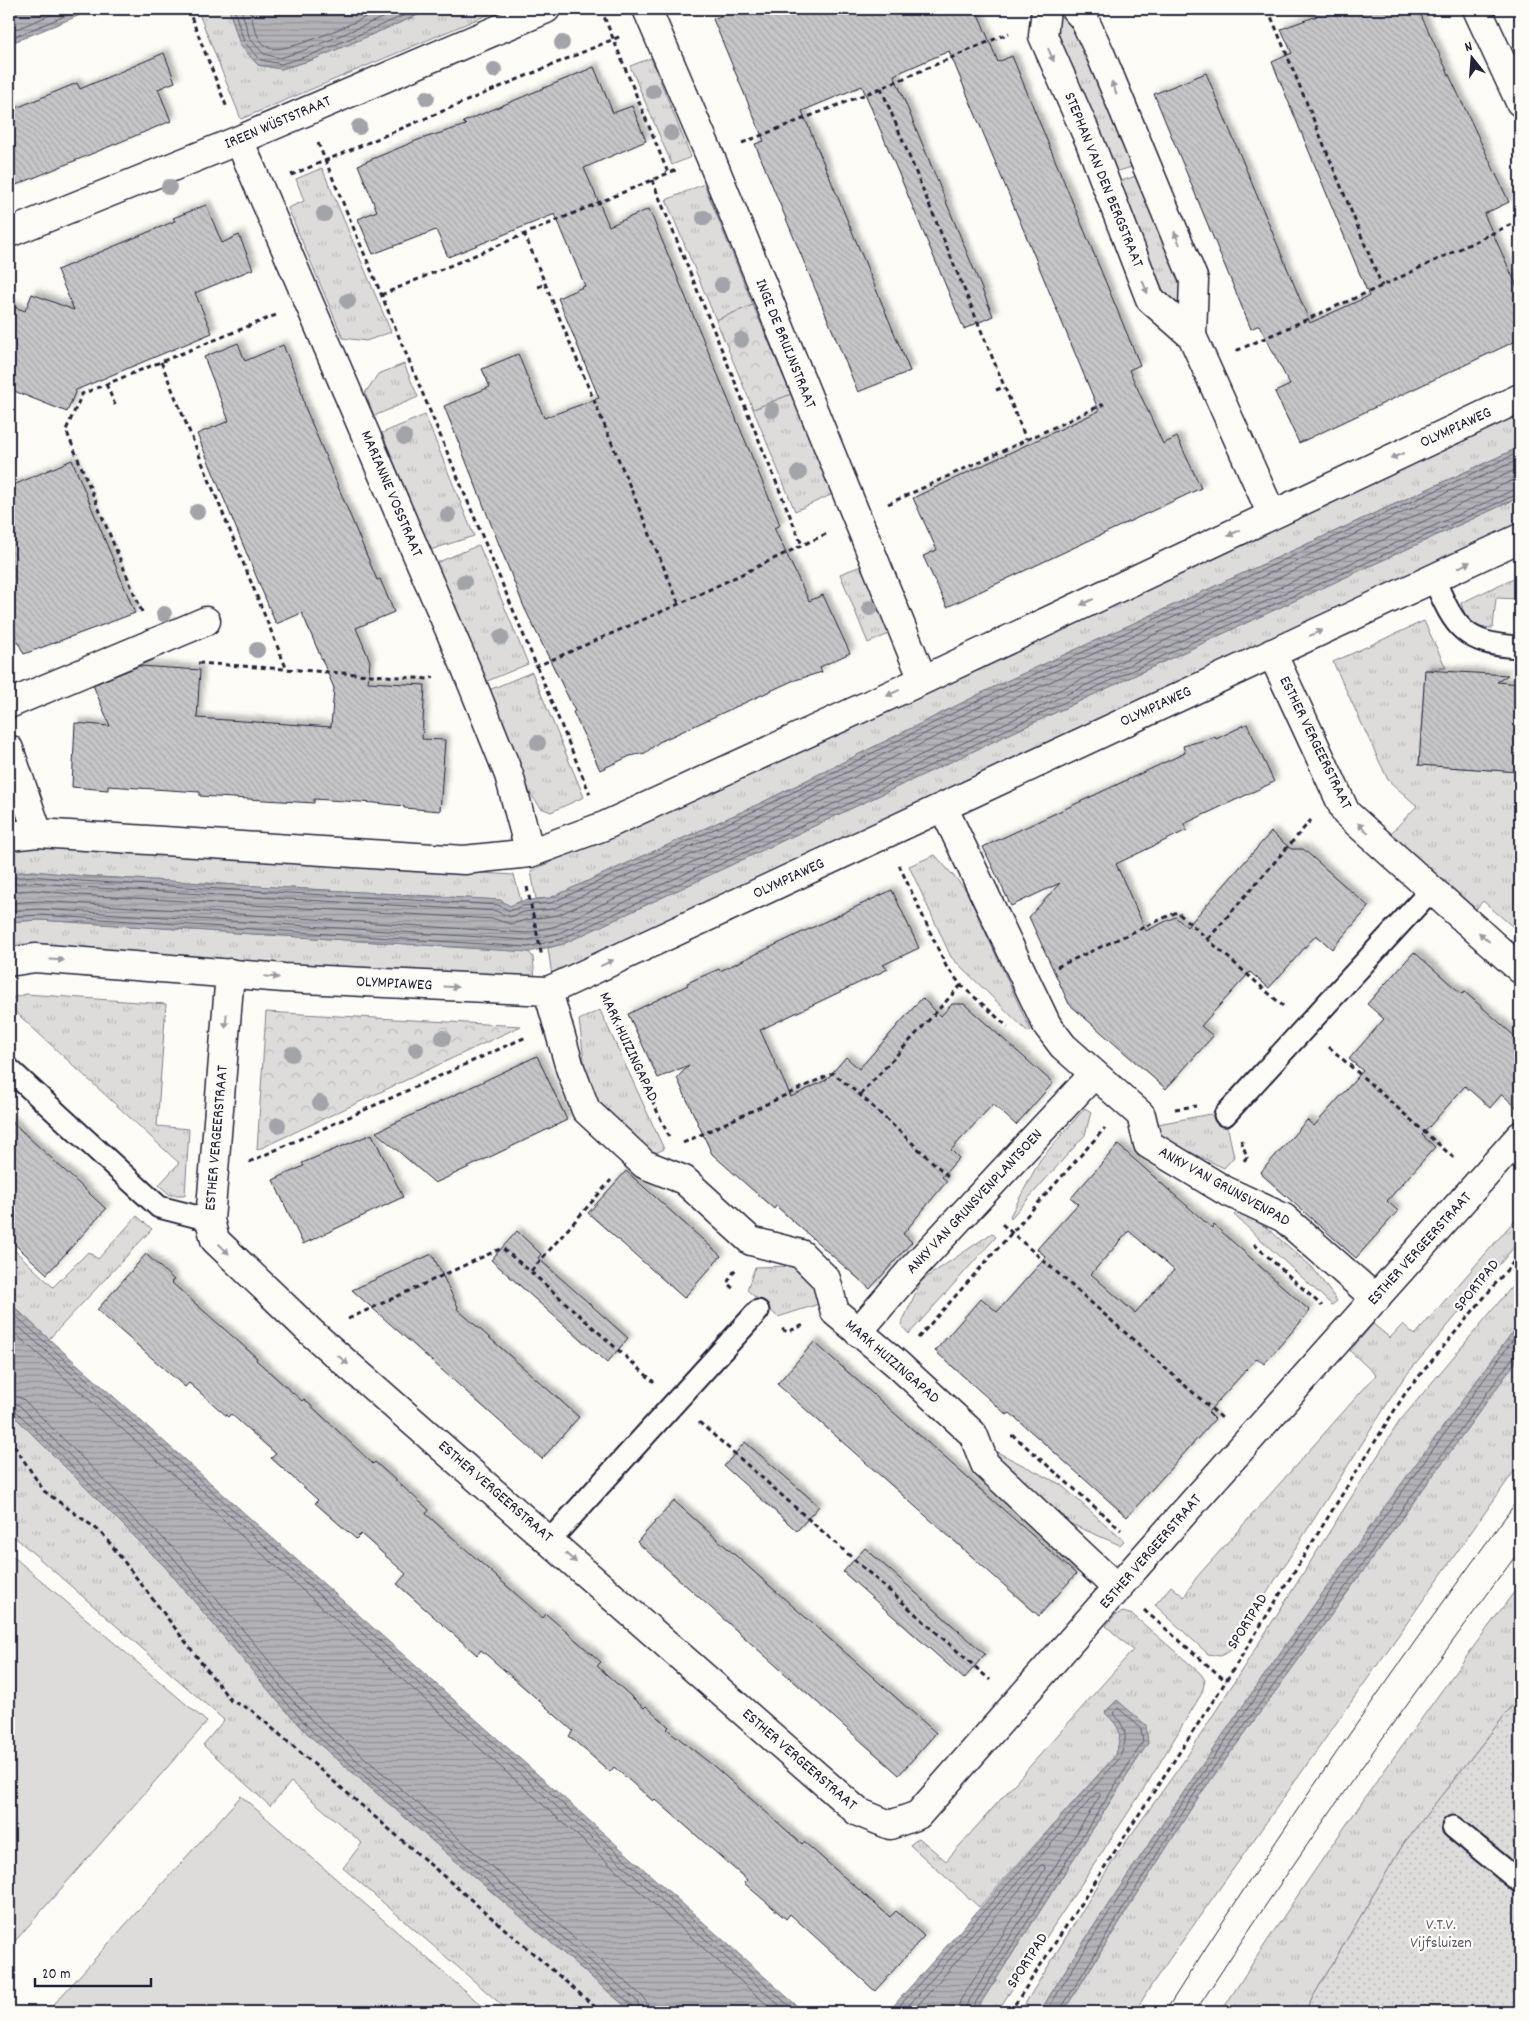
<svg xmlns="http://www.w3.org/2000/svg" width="1529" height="2021" font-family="Dekko,sans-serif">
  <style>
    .grass { fill: url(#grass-tufts); stroke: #807f8b }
    .park { fill: url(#park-crowns); stroke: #807f8b }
    .garden { fill: url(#garden-dots); stroke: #807f8b }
    .pitch { fill: #dddcdb; stroke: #807f8b }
    .water { fill: url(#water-rules); stroke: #787885 }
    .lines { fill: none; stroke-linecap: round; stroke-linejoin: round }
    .shore { stroke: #5c5c6d; stroke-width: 1 }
    .building { fill: url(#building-back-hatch); stroke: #22223b; fill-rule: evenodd; filter: url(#shadow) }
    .lane-casing { stroke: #22223b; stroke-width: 25 }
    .street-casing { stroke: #22223b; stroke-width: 31 }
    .path { stroke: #22223b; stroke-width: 3; stroke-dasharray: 5 4; stroke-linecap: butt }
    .lane { stroke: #fdfcf7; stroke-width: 21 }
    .street { stroke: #fdfcf7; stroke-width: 28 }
    .tram { stroke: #22223b; stroke-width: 1 }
    .tree { fill: #a3a3aa }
    .oneway { fill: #9a9aa2 }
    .labels { text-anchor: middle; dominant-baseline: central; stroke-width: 4.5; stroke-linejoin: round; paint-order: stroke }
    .street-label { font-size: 16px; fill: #22223b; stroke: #fdfcf7 }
    .park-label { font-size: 16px; fill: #5a5a6b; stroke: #fdfcf7 }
  </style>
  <defs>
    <pattern id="grass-tufts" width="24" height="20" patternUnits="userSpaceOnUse" patternTransform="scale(1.25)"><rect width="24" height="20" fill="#dddcdb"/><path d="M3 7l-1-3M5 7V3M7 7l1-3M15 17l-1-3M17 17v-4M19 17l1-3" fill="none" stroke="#bdbcbd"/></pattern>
    <pattern id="park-crowns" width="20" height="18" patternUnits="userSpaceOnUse" patternTransform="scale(1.25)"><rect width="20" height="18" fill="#dddcdb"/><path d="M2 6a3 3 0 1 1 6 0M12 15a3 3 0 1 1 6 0" fill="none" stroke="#bdbcbd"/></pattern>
    <pattern id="garden-dots" width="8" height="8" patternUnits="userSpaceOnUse" patternTransform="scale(1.25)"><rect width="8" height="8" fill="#dddcdb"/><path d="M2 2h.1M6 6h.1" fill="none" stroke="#bdbcbd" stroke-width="1.8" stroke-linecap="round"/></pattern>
    <pattern id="water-rules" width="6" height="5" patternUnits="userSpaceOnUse" patternTransform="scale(1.25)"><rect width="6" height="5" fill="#b2b2b7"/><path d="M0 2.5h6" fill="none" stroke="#909096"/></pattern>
    <pattern id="building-back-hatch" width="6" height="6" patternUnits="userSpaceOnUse" patternTransform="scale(1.25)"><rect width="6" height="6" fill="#c6c6c8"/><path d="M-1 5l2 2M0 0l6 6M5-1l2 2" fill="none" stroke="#aaaaad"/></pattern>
    <filter id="shadow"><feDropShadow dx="4.5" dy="-4.5" stdDeviation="2.5" flood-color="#0004"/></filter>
  </defs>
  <rect width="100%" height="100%" fill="#fdfcf7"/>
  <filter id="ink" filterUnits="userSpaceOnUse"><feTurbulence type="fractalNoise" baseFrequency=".02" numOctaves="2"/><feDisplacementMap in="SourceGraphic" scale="10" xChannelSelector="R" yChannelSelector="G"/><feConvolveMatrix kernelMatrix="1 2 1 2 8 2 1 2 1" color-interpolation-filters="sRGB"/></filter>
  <g filter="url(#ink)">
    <path class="grass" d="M197 9H229L240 45 258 65 281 69 312 60 432 9H501L241 119Z
      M1063 14 1076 29 1132 167 1115 172 1056 29 1058 17Z
      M651 58 691 157 672 165 630 66Z
      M322 168 391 332 366 341 343 338 288 208 304 201 296 179Z
      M1136 176 1186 294 1181 310 1166 297 1118 182Z
      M704 184 753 305 716 320 666 200Z
      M404 364 418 397 374 416 365 393 378 374Z
      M791 394 833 494 795 511 753 409Z
      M1520 409V447L998 685 759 804 550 898 536 899 531 871 1451 447 1474 431Z
      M425 415 474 536 430 550 382 433Z
      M1520 497V525L552 976 548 948 563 944 1233 629Z
      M479 545 528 664 485 682 436 563Z
      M861 566 889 634 868 643 840 574Z
      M1520 575V599L1496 598 1493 628 1476 627 1465 615 1461 603Z
      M1424 621 1446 668 1425 670 1419 765 1520 772V933L1483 901 1476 909 1390 834 1417 806 1388 780 1333 662Z
      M532 672 584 797 551 812 541 808 531 795 489 690Z
      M9 844 514 875 521 901 510 906 500 900 81 876 34 871 9 873Z
      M935 855 966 890 1031 1031 1028 1032 951 957 909 866Z
      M39 920 529 952 533 957 535 980 24 947 9 950V922Z
      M26 994 166 1004 157 1126 189 1129 185 1195H170L159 1185 179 1163 9 1006V999Z
      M600 1010 664 1149 650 1156 597 1103 586 1076 579 1020Z
      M1085 1108 1091 1112 1085 1135 1011 1218 1010 1216 1040 1160Z
      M1210 1114 1228 1129 1234 1157 1224 1168 1156 1136 1153 1125Z
      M1238 1210 1267 1228 1313 1268 1337 1301 1332 1305 1234 1215Z
      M1520 1214V1240L1403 1379 1230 1651 1220 1656 1208 1654 1155 1605 1171 1586 1184 1597 1196 1578 1376 1375 1350 1351 1373 1324 1390 1338 1403 1324 1415 1335Z
      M137 1216 152 1229 49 1339 9 1302V1245L53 1287 88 1252 98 1259Z
      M992 1233 996 1237 909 1334 901 1325 921 1281Z
      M795 1266 818 1287 822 1303 778 1317 747 1290 755 1267Z
      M1520 1277V1322C1396 1492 1270 1662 1153 1838 1114 1896 1075 1953 1040 2012H1020L1116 1856 1186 1758 1399 1422Z
      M1520 1356V1463L1152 1984 1135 2012H1063L1199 1796Z
      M9 1411 167 1569 281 1705 310 1736 632 2012H510L343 1868 362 1843 291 1782 270 1806 203 1745 224 1720 9 1532Z
      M997 1452 1060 1484 1124 1541 1120 1545 1064 1521 995 1453Z
      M1520 1584V1696L1404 1843 1304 2012H1221C1315 1865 1416 1724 1520 1584Z
      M1123 1612 1133 1615 1200 1673 1205 1680 1202 1693 1147 1784 997 2012H975L1148 1743 1117 1700 1105 1712C1122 1731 1122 1730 1116 1755L979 1907 910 1845 919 1838 946 1861 1133 1650 1106 1626 1115 1615Z"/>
    <path class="park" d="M753 305 791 394 753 409 716 320Z
      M266 1012 521 1026 257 1150Z"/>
    <path class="garden" d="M1520 1696V2012H1304L1404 1843Z"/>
    <path class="pitch" d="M9 1553 207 1722 9 1948Z
      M241 1796 489 2012H47Z"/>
    <path class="water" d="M9 9H95L9 44Z
      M229 9H432L312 60 281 69 258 65 240 45Z
      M1520 447V497L1233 629 563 944 529 952 39 920 9 922V873L34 871 81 876 500 900 510 906 521 901 550 898 759 804 998 685Z
      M9 1303 49 1339 804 2012H632L310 1736 281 1705 167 1569 9 1411Z
      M1520 1322V1356L1199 1796 1063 2012H1040C1075 1953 1114 1896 1153 1838 1270 1662 1395 1492 1520 1322Z
      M1117 1700 1146 1725 1148 1743 975 2012H888L1116 1755C1121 1732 1123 1730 1105 1713Z"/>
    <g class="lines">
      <path class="shore" d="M234 9 244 42 261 60 281 64 311 55 419 9
        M241 9 250 39 264 54 280 58 308 49 403 9
        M249 9C253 22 255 38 267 47 283 58 364 17 384 9
        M9 32 65 9
        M9 39 82 9
        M9 878 34 876 81 881 498 905 510 911 522 906 551 903 761 808 1000 690 1520 452
        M9 884 34 882 80 887 496 911 510 917 524 912 553 909 763 814 1003 695 1520 459
        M9 892 34 890 80 895 494 919 511 924 526 920 558 915 767 820 1006 702 1520 468
        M9 903 40 901 527 933 556 926 1226 612 1511 481 1520 479
        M9 911 40 909 528 940 559 933 1229 618 1520 487
        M9 917 39 915 528 947 561 939 1231 624 1520 493
        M9 1310 796 2012
        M9 1318 787 2012
        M9 1328 775 2012
        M9 1394 23 1399 181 1556 295 1692 323 1722 642 1996 647 2003 649 2012
        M9 1401 19 1405 176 1561 289 1697 318 1727 637 2001 641 2012
        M9 1408 14 1409 171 1565 285 1701 313 1732 633 2006 635 2012
        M894 2012 1119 1759C1128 1738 1128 1730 1113 1713L1118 1708 1141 1728 1143 1742 972 2008 971 2012
        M903 2012 1096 1793H1100V1796L967 2004 965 2012
        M912 2012 1041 1865H1044L1045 1869 960 2001 957 2012
        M1046 2012C1081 1954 1119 1897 1157 1841 1273 1667 1397 1499 1520 1330
        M1059 2012 1195 1793 1514 1356 1520 1354"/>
    </g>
    <path class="building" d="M738 9H976L998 62 1012 56 1140 365 1129 370 1163 444 1177 437 1201 488 947 607 923 556 937 550 913 498 1099 411 949 51 894 75 993 316 964 329 862 86 802 111 910 371 858 392 755 144 764 141 713 19Z
      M1313 9H1418L1509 202 1484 214 1520 293V339L1299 443 1275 392 1290 385 1259 325 1251 329 1154 94 1206 73 1310 323 1369 296 1272 62 1292 53 1281 29 1317 16Z
      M164 53 175 82 158 89 171 121 9 188V111L77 83 80 89Z
      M594 67 613 113 632 106 646 141 584 168 609 226 649 209 774 510 780 525 774 528 809 601 823 595 850 653 820 667 822 672 792 681 659 742 645 753 630 756 600 770 573 712 575 711 524 607 444 406 490 387 482 369 518 354 544 418 599 398 558 298 585 286 555 214 448 257 436 230 373 254 358 219 377 211 358 165 418 140 466 125 463 122Z
      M206 205 222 243 239 235 253 269 195 293 212 333 76 390 67 412 9 389V305L25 311 32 294 74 310 57 270 175 221 173 218Z
      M238 343 245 361 283 345 300 386 305 407 317 436 377 580 380 579 394 612 356 628 370 661 368 682 425 685 422 739 445 740 440 811 404 808V806L375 803 314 799V803L200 796V792L108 786V790L72 787 75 723 110 726 93 685 139 666 200 670 197 718 331 727 334 688 302 613 276 624 197 434 229 421 204 357Z
      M72 460 135 613 24 654 9 624V487Z
      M1425 670 1508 675 1497 682 1520 684V772L1419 765Z
      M1247 724 1274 782 1184 824 1187 830 1116 864 1146 931 1175 917 1187 927 1271 832 1291 849H1303L1369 907 1332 949 1316 935 1269 988 1250 972 1201 1026 1213 1036 1166 1089 1069 1004 1029 917 1060 883 1011 906 983 847 1185 753 1183 746 1215 737 1216 739Z
      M892 890 919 948 883 965 888 969 760 1030 791 1097 826 1080 846 1057 859 1069 922 998 941 1016 952 1004H964L1053 1083 1016 1125 993 1104 951 1150 959 1158 942 1177 947 1181 903 1234 912 1242 870 1289 776 1206 774 1209 712 1154 677 1078 689 1065 658 1078 628 1014 688 985 687 983 719 969 720 971Z
      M1414 952 1462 994 1465 992 1520 1041V1111L1502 1094 1490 1108 1465 1086 1422 1135 1435 1147 1387 1201 1398 1211 1356 1258 1260 1173 1307 1120 1314 1126 1363 1071 1349 1059 1384 1019 1367 1004Z
      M537 1056 567 1120 446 1178 435 1183 376 1132Z
      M9 1119 106 1209 47 1274 9 1239Z
      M372 1134 403 1197 303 1244 273 1180 304 1166 302 1163Z
      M1118 1145 1212 1228 1214 1225 1310 1311 1264 1364 1257 1358 1208 1412 1215 1419 1127 1517 1010 1413 1007 1415 935 1351 981 1298 997 1312 1046 1257 1037 1249 1078 1204 1071 1198ZM1129 1231 1174 1270 1135 1313 1091 1274Z
      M626 1171 721 1256 684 1298 588 1213Z
      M517 1231 541 1254 538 1258 628 1338 607 1363 491 1260Z
      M146 1254 174 1280 171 1282 257 1358 256 1360 302 1401 304 1399 373 1464 375 1462 429 1510 426 1514 543 1618 546 1614 601 1662 597 1666 644 1708 646 1706 657 1716 669 1727 667 1729 716 1768 802 1844 804 1842 890 1917 896 1911 924 1936 875 1991 790 1914 786 1919 744 1883 747 1880 655 1799 653 1801 614 1767 610 1772 569 1736 573 1731 527 1690 481 1650 477 1655 397 1584 406 1574 361 1534 356 1539 315 1503 318 1500 271 1458 276 1454 231 1414 228 1417 189 1383 185 1387 97 1310Z
      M432 1254 458 1307 457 1309 579 1417 542 1459 352 1290Z
      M814 1342 1076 1574 1039 1616 777 1384Z
      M745 1442 819 1506 797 1531 724 1466Z
      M674 1501 936 1733 899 1775 637 1542Z
      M865 1548 985 1654 964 1679 843 1572Z"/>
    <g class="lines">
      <g class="lane-casing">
        <path id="lane" d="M1434 579C1455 629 1465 644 1520 647
          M9 1069 159 1207 210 1220
          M1225 1115 1431 890
          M550 1540 758 1311
          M1453 1827 1520 1882"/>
      </g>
      <g class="street-casing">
        <path id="street" d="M647 9 710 156 923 680
          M1046 9 1043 36 1089 140 1150 299 1192 336 1272 515
          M1075 9 1084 19 1100 53 1194 280 1192 336
          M1477 9 1520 102
          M239 140 465 666 509 775 530 853
          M9 233 239 140 546 9
          M1272 653 1346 813 1520 969
          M9 704 206 621
          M9 749 38 833
          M943 807 1047 1025 1063 1046 1141 1115 1148 1144 1224 1190 1284 1218 1376 1299
          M9 836 38 833 464 860 530 853 604 826 923 680 1520 398
          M9 962 35 958 284 978 548 991 1520 538
          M230 973 210 1220 215 1240 313 1334 858 1812 890 1825 918 1815 1148 1553 1520 1136
          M548 991 570 1068 586 1110 644 1164 684 1180 751 1241 801 1254 826 1279 835 1312 896 1363 973 1434 985 1464 1118 1589
          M858 1332 912 1269 1094 1074"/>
      </g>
      <path class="path" d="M188 9 227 108
        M601 9 668 173
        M1268 9 1382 286
        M881 88 1026 439
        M318 143 590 794
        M742 143 881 88 1009 33
        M291 175 621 36
        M652 180 802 545
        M524 233 679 604
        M538 287 545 284
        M381 295 678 169
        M1237 349 1238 350 1382 286 1520 220
        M161 362 287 670
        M106 384 116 407
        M996 390 1004 387
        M888 504 1104 404
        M142 612 66 430 82 394 276 315
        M198 663 429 679 434 677
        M535 667 679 604 828 533
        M899 865 946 966 961 985 1008 1027
        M527 887 542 957
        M1208 939 1311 820
        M1057 967 1177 912 1283 1006
        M607 1002 669 1137
        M1329 1047 1455 1159
        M860 1095 961 985
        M1175 1109 1196 1106
        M1241 1140 1247 1157 1243 1162
        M683 1143 833 1073 860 1095 950 1178
        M249 1162 526 1037
        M1002 1224 1222 1418
        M1254 1244 1322 1306
        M735 1270 727 1283 735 1290
        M531 1271 611 1180
        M348 1319 502 1248 530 1271 654 1382
        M782 1329 787 1332 804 1325
        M918 1338 1105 1128
        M699 1422 990 1680
        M1011 1436H1014L1121 1530
        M9 1438 44 1491 102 1533 231 1701 250 1709 601 2012
        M1144 1610 1226 1681
        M1010 2012 1226 1681 1406 1392 1520 1254"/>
      <use href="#lane" class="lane"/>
      <use href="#street" class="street"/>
      <path class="tram" d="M1165 2012C1276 1835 1396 1665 1520 1497
        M1195 2012C1297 1854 1408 1701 1520 1550"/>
    </g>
    <g class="tree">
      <circle cx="562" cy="43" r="8"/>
      <circle cx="494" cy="70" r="8"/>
      <circle cx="653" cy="91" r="8"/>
      <circle cx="427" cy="98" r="8"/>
      <circle cx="359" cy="127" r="8"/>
      <circle cx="671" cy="133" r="8"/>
      <circle cx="169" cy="187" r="8"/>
      <circle cx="324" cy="214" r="8"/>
      <circle cx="704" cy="218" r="8"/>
      <circle cx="722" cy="285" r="8"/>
      <circle cx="348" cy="301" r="8"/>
      <circle cx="741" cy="340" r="8"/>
      <circle cx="772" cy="410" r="8"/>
      <circle cx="404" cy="437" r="8"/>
      <circle cx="799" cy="473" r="8"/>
      <circle cx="197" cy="512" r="8"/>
      <circle cx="448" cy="515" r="8"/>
      <circle cx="464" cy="582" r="8"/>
      <circle cx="870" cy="608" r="8"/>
      <circle cx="164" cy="614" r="8"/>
      <circle cx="501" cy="637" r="8"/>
      <circle cx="257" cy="650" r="8"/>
      <circle cx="538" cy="743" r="8"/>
      <circle cx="443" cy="1038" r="8"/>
      <circle cx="416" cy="1049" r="8"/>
      <circle cx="292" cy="1054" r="8"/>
      <circle cx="320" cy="1103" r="8"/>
      <circle cx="278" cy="1125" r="8"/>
    </g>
    <defs><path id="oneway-solid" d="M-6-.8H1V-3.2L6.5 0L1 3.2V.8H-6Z" transform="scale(1.25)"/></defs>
    <g class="oneway">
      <use href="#oneway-solid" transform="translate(1051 55) rotate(66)"/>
      <use href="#oneway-solid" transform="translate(1114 88) rotate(-112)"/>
      <use href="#oneway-solid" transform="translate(1177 238) rotate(-113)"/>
      <use href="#oneway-solid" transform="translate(1145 287) rotate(69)"/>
      <use href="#oneway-solid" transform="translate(1397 456) rotate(155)"/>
      <use href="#oneway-solid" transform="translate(1234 533) rotate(155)"/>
      <use href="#oneway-solid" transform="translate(1464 565) rotate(-26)"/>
      <use href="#oneway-solid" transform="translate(1087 602) rotate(155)"/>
      <use href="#oneway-solid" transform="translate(1316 633) rotate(-25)"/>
      <use href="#oneway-solid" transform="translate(893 693) rotate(155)"/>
      <use href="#oneway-solid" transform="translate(1363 828) rotate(-138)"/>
      <use href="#oneway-solid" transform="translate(1484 937) rotate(-138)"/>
      <use href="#oneway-solid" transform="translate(57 960) rotate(4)"/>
      <use href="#oneway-solid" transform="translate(607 963) rotate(-25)"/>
      <use href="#oneway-solid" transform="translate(272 977) rotate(5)"/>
      <use href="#oneway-solid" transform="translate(451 987) rotate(3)"/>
      <use href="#oneway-solid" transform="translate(226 1021) rotate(95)"/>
      <use href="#oneway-solid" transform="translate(224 1249) rotate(44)"/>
      <use href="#oneway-solid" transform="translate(343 1360) rotate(41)"/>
      <use href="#oneway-solid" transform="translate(571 1558) rotate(41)"/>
    </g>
  </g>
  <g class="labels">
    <g class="street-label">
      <text transform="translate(278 123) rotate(-23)">IREEN WÜSTSTRAAT</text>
      <text transform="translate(1103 180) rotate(68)">STEPHAN VAN DEN BERGSTRAAT</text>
      <text transform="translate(785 344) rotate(68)">INGE DE BRUIJNSTRAAT</text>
      <text transform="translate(1456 428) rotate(-25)">OLYMPIAWEG</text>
      <text transform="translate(391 494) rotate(67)">MARIANNE VOSSTRAAT</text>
      <text transform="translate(1156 707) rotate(-25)">OLYMPIAWEG</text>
      <text transform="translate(1315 743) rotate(64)">ESTHER VERGEERSTRAAT</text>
      <text transform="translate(789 879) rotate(-25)">OLYMPIAWEG</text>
      <text transform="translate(394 984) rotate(3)">OLYMPIAWEG</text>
      <text transform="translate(628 1047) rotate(65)">MARK HUIZINGAPAD</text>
      <text transform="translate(217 1138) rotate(-85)">ESTHER VERGEERSTRAAT</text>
      <text transform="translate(1224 1187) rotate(29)">ANKY VAN GRUNSVENPAD</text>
      <text transform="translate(975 1202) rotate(-47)">ANKY VAN GRUNSVENPLANTSOEN</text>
      <text transform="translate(1420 1249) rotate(-48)">ESTHER VERGEERSTRAAT</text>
      <text transform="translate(1477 1286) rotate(-51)">SPORTPAD</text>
      <text transform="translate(892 1362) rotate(41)">MARK HUIZINGAPAD</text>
      <text transform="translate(495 1492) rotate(41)">ESTHER VERGEERSTRAAT</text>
      <text transform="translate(1151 1552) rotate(-49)">ESTHER VERGEERSTRAAT</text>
      <text transform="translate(1248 1622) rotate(-58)">SPORTPAD</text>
      <text transform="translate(799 1760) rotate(41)">ESTHER VERGEERSTRAAT</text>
      <text transform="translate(1028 1961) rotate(-57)">SPORTPAD</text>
    </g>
    <g class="park-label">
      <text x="1441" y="1925">V.T.V.<tspan x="1441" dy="18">Vijfsluizen</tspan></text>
    </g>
  </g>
  <rect width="1529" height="2021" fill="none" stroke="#fdfcf7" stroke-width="30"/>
  <rect x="15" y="15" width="1499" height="1991" fill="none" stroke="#22223b" stroke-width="2" filter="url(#ink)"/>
  <g transform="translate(1472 58) rotate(343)" stroke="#fdfcf7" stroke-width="4" paint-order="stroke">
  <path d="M0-4L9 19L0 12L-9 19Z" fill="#22223b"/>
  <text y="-8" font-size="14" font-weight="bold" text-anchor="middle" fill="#22223b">N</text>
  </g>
  <path d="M35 1978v8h116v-8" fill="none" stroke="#22223b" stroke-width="2.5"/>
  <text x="42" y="1978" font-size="15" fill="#22223b" stroke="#fdfcf7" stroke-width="4" paint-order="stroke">20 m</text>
</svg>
